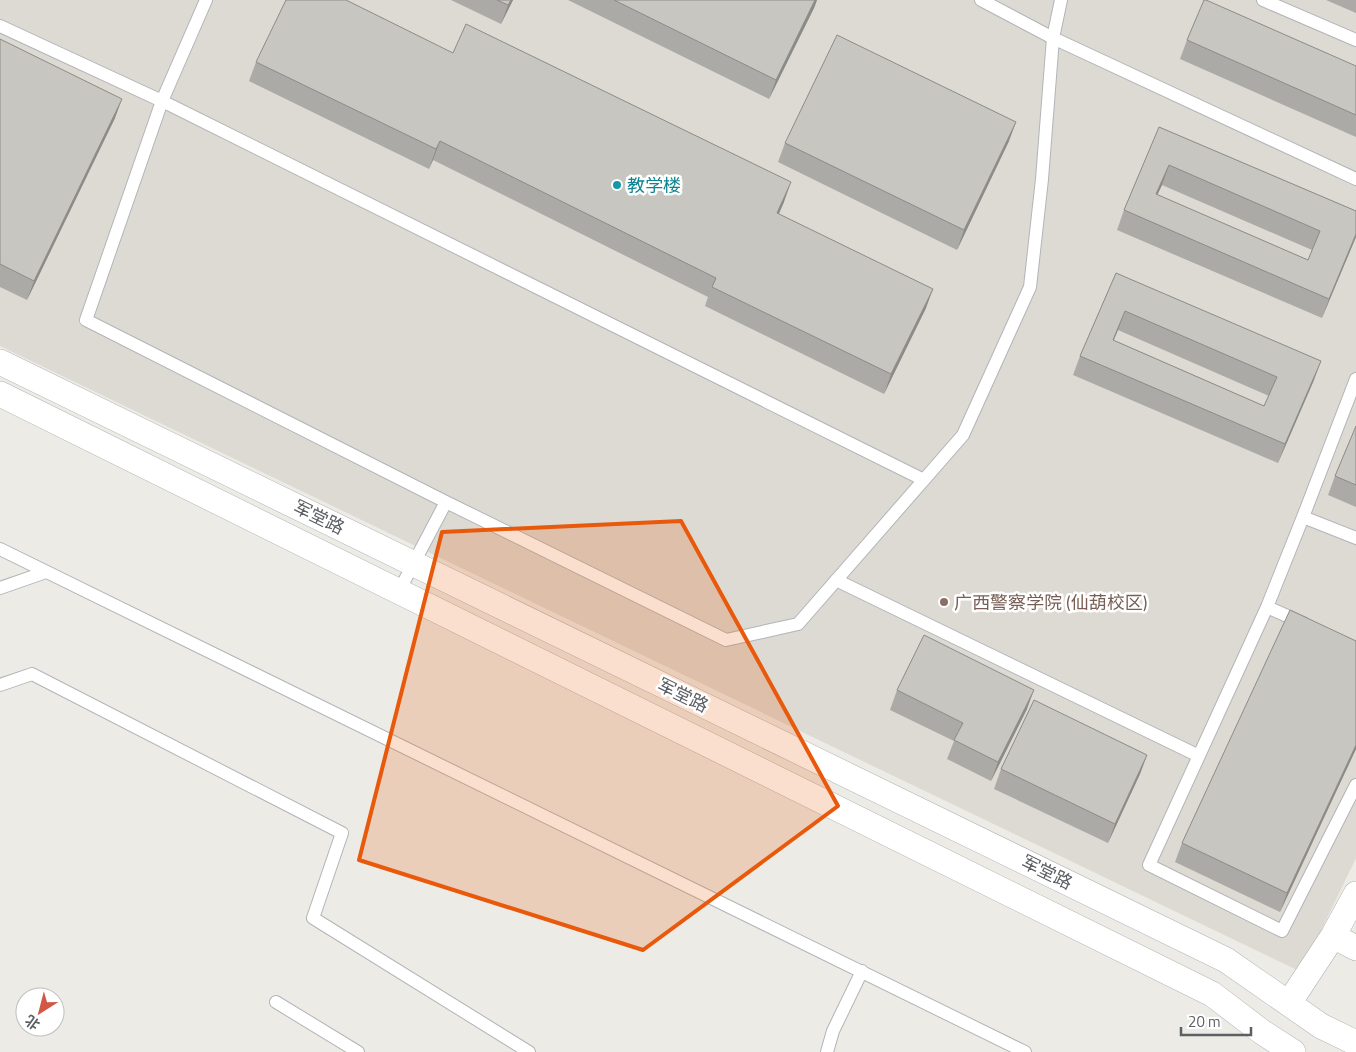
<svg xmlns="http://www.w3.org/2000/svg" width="1356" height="1052" font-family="'Titillium Web','Noto Sans SC',sans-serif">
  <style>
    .education { fill: #dcdad3 }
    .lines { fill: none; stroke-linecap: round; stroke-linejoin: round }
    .lane-casing { stroke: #b2b4b8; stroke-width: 14 }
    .street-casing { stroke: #b2b4b8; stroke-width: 26 }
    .lane { stroke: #fff; stroke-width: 12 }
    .street { stroke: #fff; stroke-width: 25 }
    .wall { fill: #acaaa6; fill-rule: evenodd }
    .shaded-wall { fill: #8c8b87 }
    .building { fill: #c8c6c1; stroke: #8c8b87; fill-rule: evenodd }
    .marked { fill: #e8590c; fill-opacity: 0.2; stroke: #e8590c; stroke-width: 4; stroke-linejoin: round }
    .culture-dot { fill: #0f9aa8; stroke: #fff; stroke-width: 2 }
    .education-dot { fill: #8d6e63; stroke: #fff; stroke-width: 2 }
    .labels { text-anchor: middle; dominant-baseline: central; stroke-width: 5; stroke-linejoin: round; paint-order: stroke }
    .culture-label { font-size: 18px; fill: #0d838f; stroke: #fff; text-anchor: start }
    .street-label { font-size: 18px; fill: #5c5f63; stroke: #fff }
    .education-label { font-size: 18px; fill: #785e54; stroke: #fff; text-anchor: start }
  </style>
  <rect width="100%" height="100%" fill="#edebe5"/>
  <path class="education" d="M0 0H1356V858L1301 972 0 346Z"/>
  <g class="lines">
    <g class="lane-casing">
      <path id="lane" d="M206 0 162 101 86 320 446 502 726 640 798 624 963 435 1030 287 1042 179 1053 38 1061 0
        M981 0 1053 38 1356 179
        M1263 0 1356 40
        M0 26 162 101 924 480
        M1356 379 1303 517 1267 607 1149 865 1282 931 1356 785
        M1303 517 1356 538
        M0 549 1025 1052
        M836 580 1199 756
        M0 588 46 572
        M399 591 446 502
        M1267 607 1303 623
        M0 685 32 674 342 833 313 918 529 1052
        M276 1002 358 1052
        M827 1052 833 1031 862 971"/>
    </g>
    <g class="street-casing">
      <path id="street" d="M0 362 1226 960 1321 1026 1356 1043
        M0 394 1212 994 1262 1032 1293 1052
        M1333 936 1356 948
        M1289 1003 1333 936 1356 894"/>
    </g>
    <use href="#lane" class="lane"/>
    <use href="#street" class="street"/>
  </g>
  <path class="wall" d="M451 0H513L501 24Z
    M568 0H817L814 8 769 99Z
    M1326 0H1356V13Z
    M0 39 115 118 27 300 0 287Z
    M1187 40 1356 66V137L1180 59Z
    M453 53 784 202 779 214 926 308 884 394 705 306 708 297 433 160 429 169 249 81 256 62Z
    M1159 127 1356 211V237L1322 318 1117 230 1124 210ZM1162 185 1312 250 1308 260 1157 195Z
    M1009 141 957 250 778 162 785 143Z
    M1116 273 1314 380 1278 463 1073 375 1080 356ZM1118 330 1269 396 1264 406 1113 340Z
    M1356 426V507L1328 495 1335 476Z
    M1356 641V749L1280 912 1175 862 1182 843Z
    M897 690 1027 709 991 781 947 759 954 741 890 710Z
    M1147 755 1140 774 1108 843 994 789 1001 769Z"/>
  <path class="shaded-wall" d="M511 0H513L501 24 508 5Z
    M815 0H817L814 8 769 99 776 80Z
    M122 99 115 118 27 300 34 281Z
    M1016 122 1009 141 957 250 964 230Z
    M440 141 433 160 429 169 436 149Z
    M1169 165 1162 185 1149 213 1156 194Z
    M791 182 784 202 770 233 777 213Z
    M1356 234V237L1322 318 1329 299Z
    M933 289 926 308 884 394 891 374Z
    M1125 311 1118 330 1106 359 1113 340Z
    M1321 361 1314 380 1278 463 1285 444Z
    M1034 690 1027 709 991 781 998 762Z
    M1356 745V749L1280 912 1287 893Z
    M1147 755 1140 774 1108 843 1115 824Z"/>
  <path class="building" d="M286 0H346L453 53 466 24 791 182 777 213 933 289 891 374 712 287 716 278 440 141 436 149 256 62Z
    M497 0H511L508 5Z
    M614 0H815L776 80Z
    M1204 0H1206L1356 66V115L1187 40Z
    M837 35 1016 122 964 230 785 143Z
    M0 39 122 99 34 281 0 264Z
    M1159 127 1356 211V234L1329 299 1124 210ZM1169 165 1320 231 1308 260 1156 194Z
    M1116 273 1321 361 1285 444 1080 356ZM1125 311 1277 377 1264 406 1113 340Z
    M1356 426V485L1335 476Z
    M1290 610 1356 641V745L1287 893 1182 843Z
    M924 635 1034 690 998 762 954 740 963 723 897 690Z
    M1034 700 1147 755 1115 824 1001 769Z"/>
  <path class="marked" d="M681 521 838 806 643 950 359 860 442 532Z"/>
  <circle class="culture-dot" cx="617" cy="185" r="5"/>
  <circle class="education-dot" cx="944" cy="602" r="5"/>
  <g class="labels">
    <g class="culture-label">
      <text x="627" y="185">教学楼</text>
    </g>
    <g class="street-label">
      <text transform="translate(319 517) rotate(26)">军堂路</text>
      <text transform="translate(683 695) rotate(26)">军堂路</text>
      <text transform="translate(1047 872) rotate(26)">军堂路</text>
    </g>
    <g class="education-label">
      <text x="954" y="602">广西警察学院 (仙葫校区)</text>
    </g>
  </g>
  <g transform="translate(40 1012) rotate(216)"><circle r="24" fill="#ffffff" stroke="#bebfc1"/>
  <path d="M0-4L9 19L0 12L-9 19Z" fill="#d25745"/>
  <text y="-8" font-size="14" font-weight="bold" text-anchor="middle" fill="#5c5f63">北</text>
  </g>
  <path d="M1181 1027v8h70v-8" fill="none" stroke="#5c5f63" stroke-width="2.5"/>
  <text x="1188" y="1027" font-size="15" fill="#5c5f63" stroke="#ffffff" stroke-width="4" paint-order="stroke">20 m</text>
</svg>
